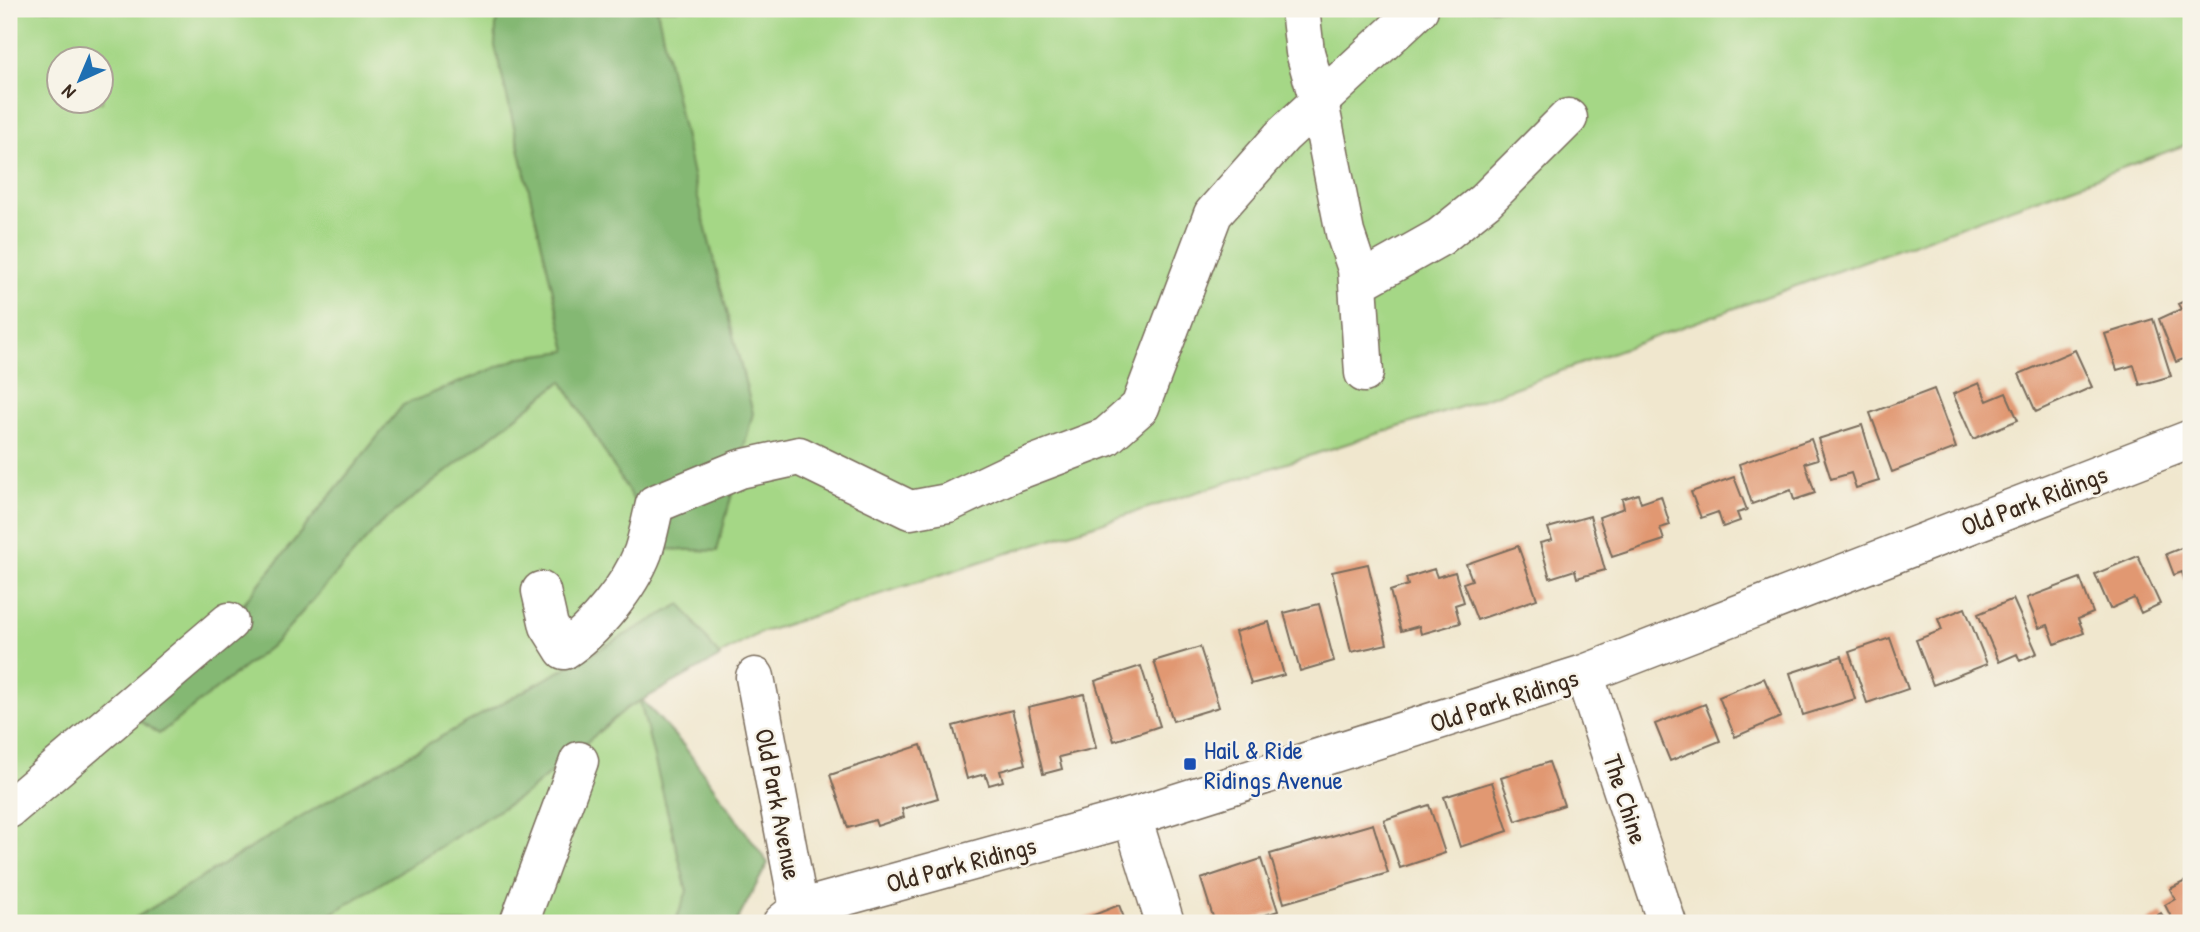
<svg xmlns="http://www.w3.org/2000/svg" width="2200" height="932" font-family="'Patrick Hand',sans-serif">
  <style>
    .green { fill: #a5d786; stroke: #708052; stroke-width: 2; fill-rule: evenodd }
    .forest { fill: #84b873; stroke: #607148; stroke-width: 2 }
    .building { fill: #e19872 }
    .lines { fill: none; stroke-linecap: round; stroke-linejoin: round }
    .minor-casing { stroke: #7a6c5c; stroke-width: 41 }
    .minor { stroke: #fff; stroke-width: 38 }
    .transit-dot { fill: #1a4fb4; stroke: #f7f3e8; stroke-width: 2.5 }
    .labels { text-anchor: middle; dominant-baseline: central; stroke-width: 5; stroke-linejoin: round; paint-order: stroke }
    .street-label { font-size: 26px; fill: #3b2a1e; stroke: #f7f3e8 }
    .transit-label { font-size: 26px; fill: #164399; stroke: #f7f3e8; text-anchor: start }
  </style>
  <rect width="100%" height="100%" fill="#f7f3e8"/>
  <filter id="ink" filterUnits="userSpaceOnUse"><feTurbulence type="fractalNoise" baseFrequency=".0143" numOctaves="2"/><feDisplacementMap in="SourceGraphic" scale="14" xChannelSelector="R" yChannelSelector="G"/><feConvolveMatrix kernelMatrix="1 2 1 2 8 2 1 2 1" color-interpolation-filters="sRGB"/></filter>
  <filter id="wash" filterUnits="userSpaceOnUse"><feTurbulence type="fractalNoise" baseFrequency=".00686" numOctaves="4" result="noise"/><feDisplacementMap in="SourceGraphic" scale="28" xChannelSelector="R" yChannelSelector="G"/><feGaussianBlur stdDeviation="1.57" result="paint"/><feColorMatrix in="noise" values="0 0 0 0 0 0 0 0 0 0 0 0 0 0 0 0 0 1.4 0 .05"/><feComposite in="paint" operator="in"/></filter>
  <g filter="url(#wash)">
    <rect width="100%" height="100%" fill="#f0e7ce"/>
    <path class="green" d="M9 9H2191V143L1467 405 760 633 640 698 687 891 688 923H9ZM60 60H102V102H60Z"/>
    <path class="forest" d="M497 9H657L698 198 753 413 717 551 663 549 562 381 380 524 275 643 159 734 136 718 178 685 403 405 522 357 567 351 495 46Z
      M681 604 720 657 642 700 684 746 768 863 736 923H675L687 891 640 701 627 708 528 792 317 923H127L354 785Z"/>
    <g id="blocks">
      <path class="building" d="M2191 298V356L2176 362 2159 319 2181 309 2178 304Z
        M2153 319 2171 376 2140 385 2134 365 2117 370 2105 334Z
        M2075 350 2092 387 2036 412 2019 374Z
        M1979 383 1987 401 2006 393 2018 420 1973 439 1953 394Z
        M1934 389 1956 448 1892 472 1870 413Z
        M1862 425 1879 481 1856 488 1851 473 1831 479 1818 439Z
        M1811 439 1818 459 1805 463 1815 493 1794 500 1791 490 1752 504 1739 464Z
        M1734 477 1747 510 1737 513 1740 521 1723 527 1718 512 1701 518 1691 492Z
        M1638 494 1641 503 1661 496 1670 525 1660 528 1664 540 1612 557 1599 517 1624 508 1622 499Z
        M1590 516 1605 570 1577 578 1575 570 1550 578 1540 543 1552 540 1548 528Z
        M2191 544V599L2182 572 2174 575 2166 554Z
        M1518 546 1537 599 1477 620 1463 583 1472 580 1466 564Z
        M2138 556 2160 604 2141 613 2134 598 2110 609 2095 574Z
        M1368 564 1387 644 1351 652 1332 572Z
        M1434 569 1437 577 1455 572 1464 602 1455 605 1460 623 1421 634 1419 626 1401 631 1390 591 1408 585 1406 578Z
        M2080 578 2093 613 2078 619 2084 633 2055 644 2048 625 2039 628 2027 598Z
        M2013 599 2037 653 2020 661 2017 654 1999 662 1978 614Z
        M1319 604 1334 661 1300 671 1284 613Z
        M1965 608 1987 664 1933 685 1916 640 1942 630 1938 619Z
        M1269 622 1284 675 1251 684 1235 632Z
        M1890 638 1908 689 1867 703 1849 652Z
        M1200 647 1219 707 1173 721 1154 661Z
        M1842 656 1855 699 1803 715 1790 673Z
        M1141 666 1160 726 1114 741 1095 681Z
        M1764 678 1781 717 1735 737 1719 697Z
        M1084 694 1096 748 1059 757 1062 769 1043 774 1028 707Z
        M1705 704 1720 741 1670 761 1655 724Z
        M1012 710 1026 764 1000 771 1003 781 989 785 985 774 967 779 953 726Z
        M921 745 938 798 902 809 904 817 877 826 875 820 848 828 830 775Z
        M1549 762 1564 805 1516 821 1501 778Z
        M1492 782 1508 831 1460 847 1444 797Z
        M1429 805 1445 853 1400 868 1384 820Z
        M1373 824 1388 873 1284 903 1270 854Z
        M1261 859 1278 911 1240 923H1215L1201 879Z
        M2189 879 2191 883V923H2174L2165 905 2175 899 2170 889Z
        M1119 905 1126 923H1082L1081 920Z
        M2161 913 2167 923H2144Z"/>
    </g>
  </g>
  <g filter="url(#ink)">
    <use href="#blocks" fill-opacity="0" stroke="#7a6c5c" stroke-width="2"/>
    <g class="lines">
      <g class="minor-casing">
        <path id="minor" d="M1300 9 1305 52 1319 102 1345 233 1357 269 1367 278 1440 237 1485 201 1568 118
          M1357 269 1364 373
          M541 591 549 626 564 650C594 631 630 586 643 552 648 537 651 520 655 504L740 469 799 456 910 510 948 503 1011 473 1106 437 1140 407 1213 214 1283 135 1419 9
          M1584 674 1667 923
          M755 677 799 909
          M9 809 229 622
          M1132 817 1165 923
          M519 923 579 761
          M782 923 799 909 1132 817 1584 674 2191 439"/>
      </g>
      <use href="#minor" class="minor"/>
    </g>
  </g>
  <rect class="transit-dot" x="1183" y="757" width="14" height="14" rx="3.5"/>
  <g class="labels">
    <g class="street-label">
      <text transform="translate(2034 500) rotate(-21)">Old Park Ridings</text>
      <text transform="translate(1504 700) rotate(-18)">Old Park Ridings</text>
      <text transform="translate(1626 799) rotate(72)">The Chine</text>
      <text transform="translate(779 804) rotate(79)">Old Park Avenue</text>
      <text transform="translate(961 864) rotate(-15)">Old Park Ridings</text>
    </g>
    <g class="transit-label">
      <text x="1204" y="749">Hail &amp; Ride<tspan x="1204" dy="30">Ridings Avenue</tspan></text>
    </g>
  </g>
  <rect width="2200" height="932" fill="none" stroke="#f7f3e8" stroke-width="35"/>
  <g transform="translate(80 80) rotate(224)"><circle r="33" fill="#f7f3e8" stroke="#aca397" stroke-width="2"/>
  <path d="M0-5L12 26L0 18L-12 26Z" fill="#1f6fb2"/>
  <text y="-10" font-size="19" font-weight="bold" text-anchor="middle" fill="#3b2a1e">N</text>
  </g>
</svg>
